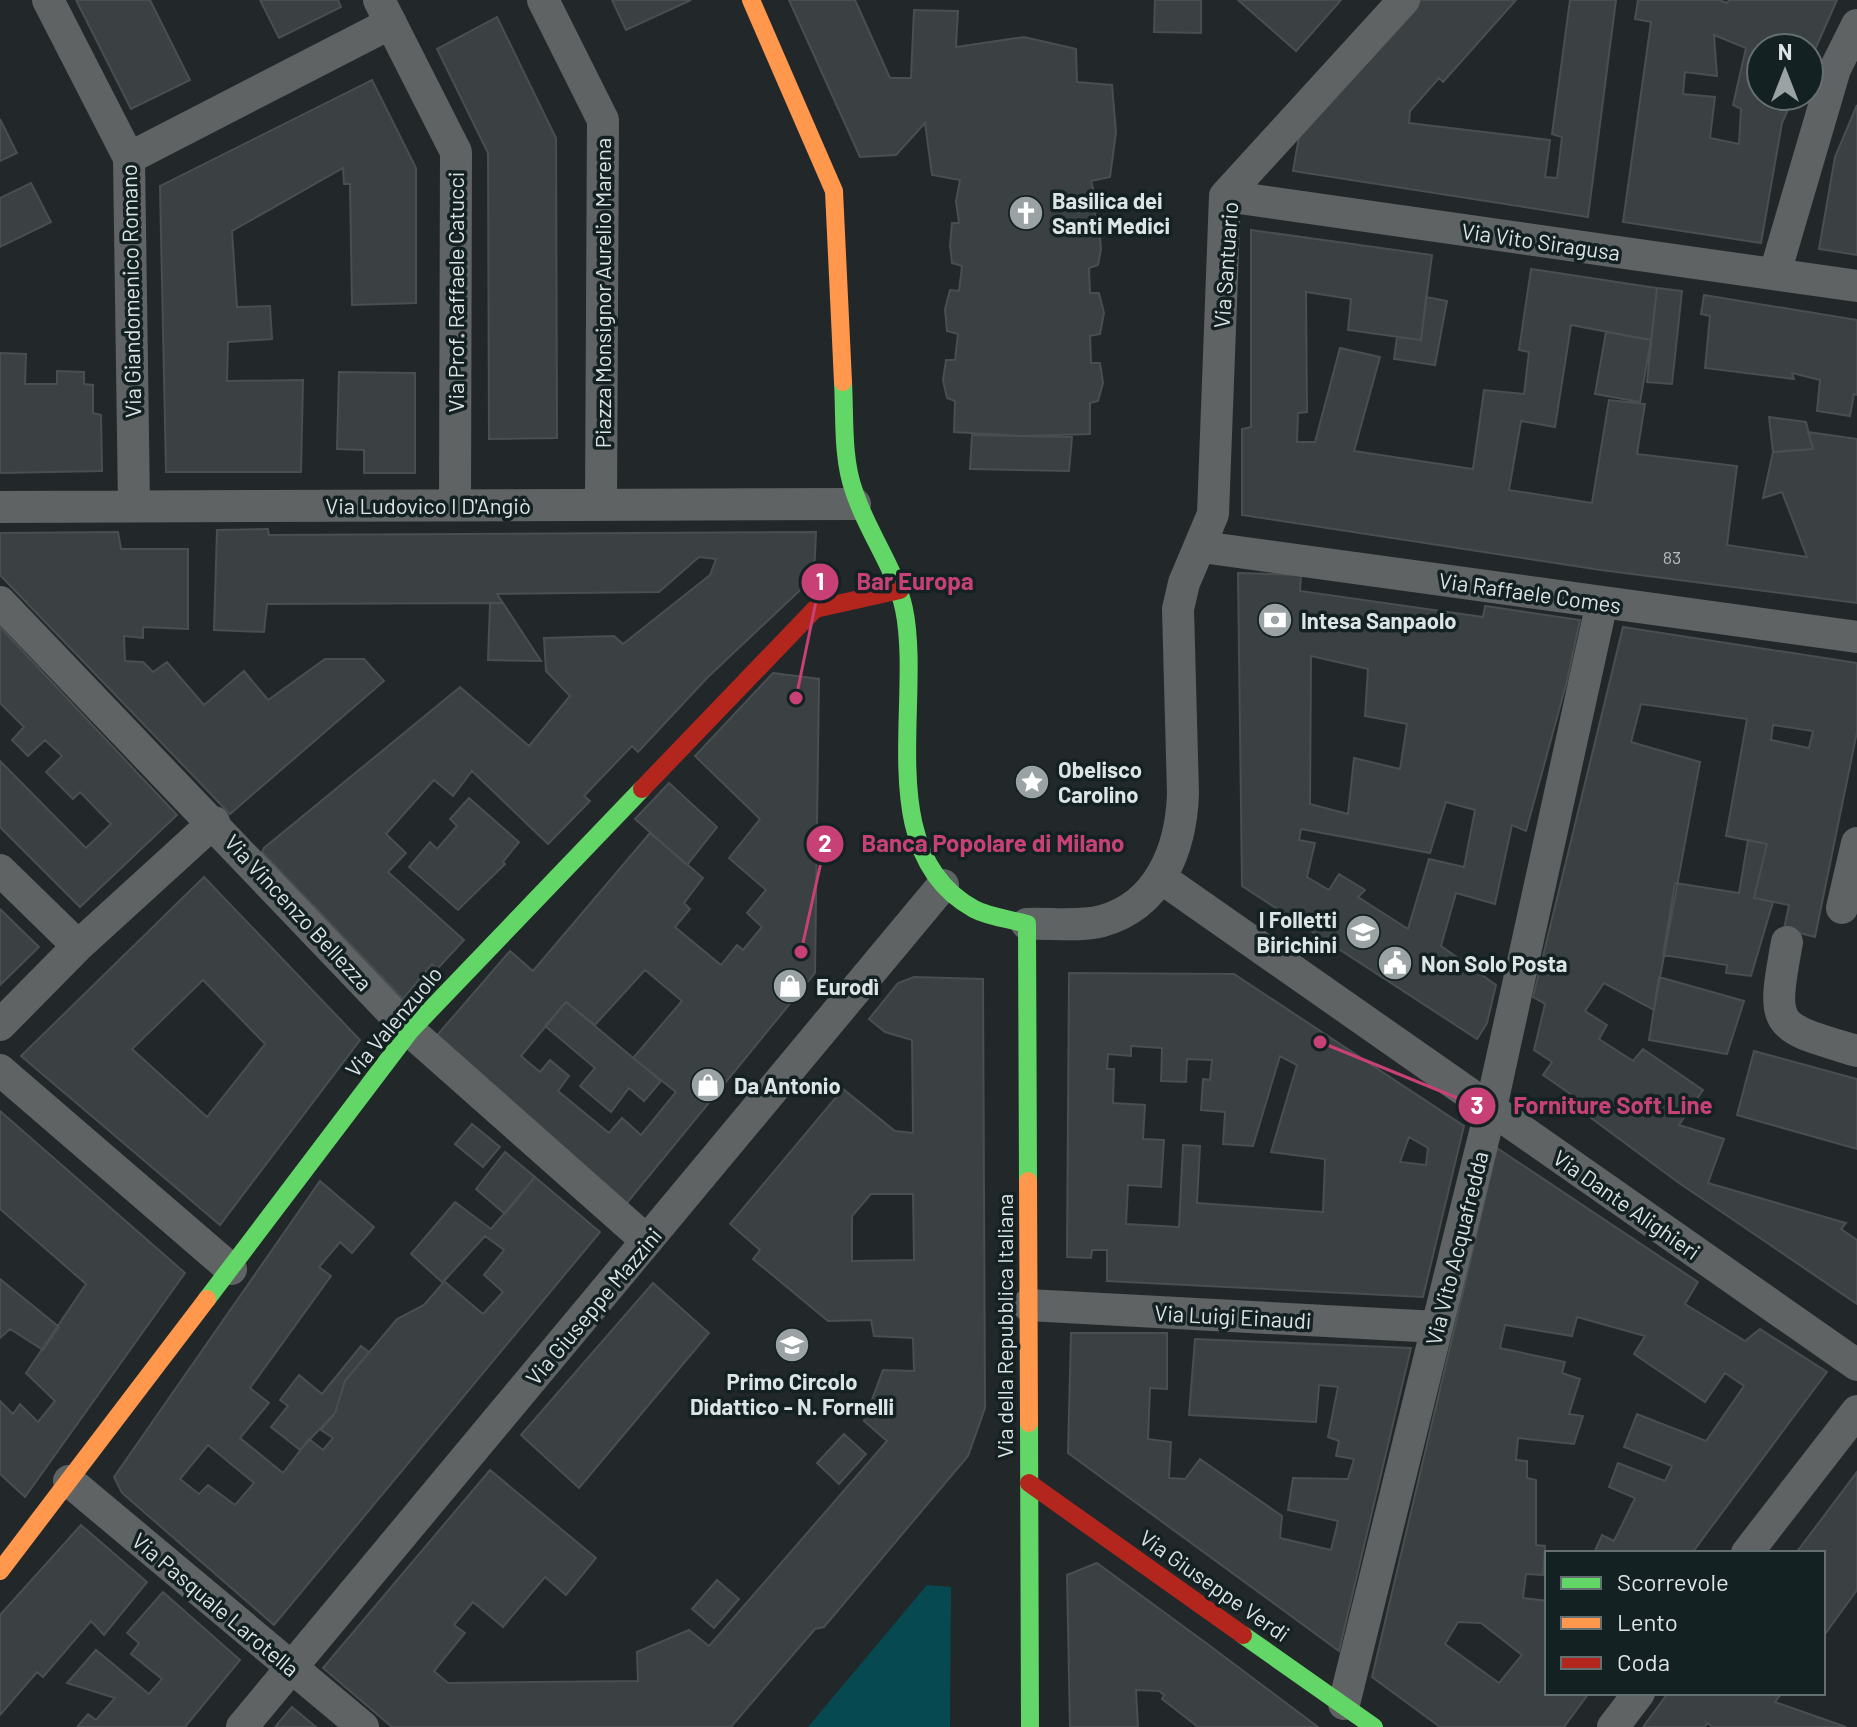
<svg xmlns="http://www.w3.org/2000/svg" width="1857" height="1727" font-family="Barlow,sans-serif">
  <style>
    .green { fill: #064951 }
    .building { fill: #3b4143; stroke: #494e50; stroke-width: 2; fill-rule: evenodd }
    .lines { fill: none; stroke-linecap: round; stroke-linejoin: round }
    .street { stroke: #606363; stroke-width: 32 }
    .fast { stroke: #63d668; stroke-width: 18 }
    .slow { stroke: #ff974d; stroke-width: 18 }
    .jam { stroke: #b3261e; stroke-width: 18 }
    .labels { text-anchor: middle; dominant-baseline: central; stroke-width: 7; stroke-linejoin: round; paint-order: stroke }
    .number-label { font-size: 18px; fill: #b4bbbc }
    .poi-label { font-size: 22px; font-weight: bold; fill: #dce4e5; stroke: #142123; text-anchor: start }
    .street-label { font-size: 22px; fill: #dce4e5; stroke: #142123 }
    .leader { fill: none; stroke: #c74177; stroke-width: 3 }
    .callout-dot { fill: #c74177; stroke: #142123; stroke-width: 3 }
    .mark-label { font-size: 24px; text-anchor: middle; font-weight: bold; fill: #fff }
    .callout-label { font-size: 24px; text-anchor: middle; font-weight: bold; fill: #c74177; stroke: #142123; stroke-width: 7; stroke-linejoin: round; paint-order: stroke }
  </style>
  <rect width="100%" height="100%" fill="#22282a"/>
  <path class="green" d="M927 1585 951 1587 950 1727H808Z"/>
  <path class="building" d="M76 0H150L190 80 131 109Z
    M260 0H338L341 7 279 38Z
    M612 0H691L626 30Z
    M789 0H855L890 78H911L914 10 958 11 956 47 1024 37 1072 48 1076 49 1077 82 1112 85 1116 132 1110 177 1091 181 1097 204 1093 225H1099L1101 249 1098 265 1089 268 1090 293H1099L1104 313 1100 334 1090 336 1091 363H1100L1103 383 1098 401 1090 403V434L1022 436 954 432 955 401 947 398 943 380 946 360H955L958 334 947 331 945 309 950 290 959 291 962 266 952 263 950 246 952 223H959L956 201 960 180 932 175 925 123 896 155 860 157Z
    M1155 0H1201V33L1154 32Z
    M1238 0H1341L1296 51Z
    M1421 0H1516L1443 82 1439 78 1410 111 1409 123 1550 140 1545 177 1557 178 1562 137 1552 134 1570 0H1616L1588 217 1293 171 1299 137Z
    M1638 0H1719L1727 3 1729 0H1837L1809 63V48H1761V96H1794L1782 123 1761 243 1623 222 1651 22 1635 19ZM1714 35 1746 48 1733 105 1741 109 1739 144 1710 138 1715 97 1683 94 1685 72 1717 76Z
    M497 17 556 138 557 438 489 439 488 153 437 49Z
    M372 80 416 168V303L352 305 350 184H344L343 168 232 231 237 307 270 306 272 339 228 342 227 381 303 380 301 472H166L160 186Z
    M1857 105V255L1819 249 1835 157Z
    M0 119 17 153 0 161Z
    M31 183 51 222 0 247V198Z
    M1251 230 1432 255 1421 340 1348 330 1351 299 1306 292 1307 412 1298 413 1297 442H1315L1340 348 1380 357 1354 451 1473 469 1484 390 1524 394 1529 352 1519 350 1531 269 1657 288 1651 340 1571 325 1555 427 1521 421 1509 490 1592 503 1609 400 1645 404 1637 454 1737 466 1727 545 1807 557 1782 492 1763 498 1773 452 1813 449 1808 432 1857 439V603L1601 570 1242 515V429L1251 427Z
    M1657 288 1682 291 1672 384 1647 382Z
    M1704 295 1857 320V395L1854 394 1850 416 1817 411 1820 380 1792 373 1794 379 1705 368 1710 316 1701 314Z
    M1426 297 1447 301 1435 365 1394 359 1397 337 1421 340Z
    M1606 332 1651 340 1640 402 1595 394Z
    M0 353 26 354 25 384H57V371L84 372V384L93 385V413L101 415 102 471 0 473Z
    M339 372 415 373V473H364V450L337 449Z
    M1769 417 1806 422 1813 449 1773 452Z
    M972 435 1072 437 1069 471 970 469Z
    M268 529 269 535 816 532 814 577 707 678 638 752 632 746 584 796 590 801 548 844 472 771 453 796 434 780 386 834 406 853 388 872 464 940 437 969 432 964 403 999 262 852 264 848 460 687 529 746 570 696 546 671 544 638 614 636 623 644 710 575 716 559 699 557 659 592 497 594 503 603 267 604 264 632 214 630 217 530Z
    M118 532 121 549H188V629L143 627V638L124 636 125 661 143 662 153 672 167 662 204 705 244 671 268 700 325 659H364L384 681 230 814 0 575V533Z
    M1238 573 1301 575 1300 591 1483 617 1485 606 1580 620 1567 681 1526 831 1512 825 1495 904 1456 893 1441 946 1496 985 1487 1023 1477 1039 1242 886ZM1311 656 1368 669 1365 716 1407 724 1400 769 1354 758 1348 814 1310 804ZM1446 802 1475 810 1464 867 1429 859 1408 929 1358 897 1365 890 1339 874 1329 890 1307 877 1315 843 1299 840 1301 829 1430 853Z
    M490 603H503L541 661 488 660Z
    M0 627 177 815 80 907 0 827V761L86 848 111 824 80 792 73 799 46 772 62 756 45 740 28 756 12 740 24 727 0 703Z
    M1623 627 1857 663V732L1815 937 1784 929 1789 905 1754 898 1767 844 1726 836 1747 719 1641 704 1631 742 1700 762 1654 1010 1604 983 1585 1011 1607 1025 1599 1039 1633 1061 1643 1049 1703 1090 1679 1125 1724 1139 1708 1183 1846 1223 1841 1229 1857 1240V1304L1679 1183 1591 1118 1595 1111 1543 1075 1552 1062 1534 1050 1545 1004 1533 997ZM1773 725 1813 731 1809 748 1771 740Z
    M773 673 819 679 815 973 626 1204 433 1040 510 951 533 971 650 833 703 878 684 903 690 909 675 927 721 965 737 945 743 950 762 927 747 913 766 890 729 858 760 819 695 756ZM645 970 682 1001 633 1058 676 1092 641 1135 622 1118 609 1133 558 1091 569 1076 550 1060 540 1072 521 1056 566 1002 595 1025Z
    M669 783 717 827 687 865 635 819Z
    M469 798 519 842 503 862 505 864 458 910 409 867 430 842 437 849 457 826 450 819Z
    M1748 840 1767 844 1754 898 1773 902 1751 976 1726 973 1727 965 1663 955 1675 883 1739 893Z
    M204 877 360 1040 220 1225 21 1056ZM203 980 265 1044 207 1117 132 1049Z
    M0 909 39 947 0 985Z
    M1069 973 1234 974 1464 1126 1423 1297 1107 1281V1250H1092L1091 1258 1067 1257ZM1131 1046 1162 1048 1161 1081 1186 1082 1187 1059 1212 1060 1210 1080 1203 1079 1201 1110 1225 1112 1223 1144 1253 1146 1280 1056 1297 1065 1271 1152 1325 1159 1323 1212 1197 1203 1200 1146 1183 1145 1179 1227 1126 1224 1128 1185 1161 1187 1164 1140 1143 1139 1145 1105 1113 1103 1114 1069H1107L1108 1054 1131 1056ZM1409 1137 1428 1148 1426 1165 1400 1162Z
    M914 977 983 979 985 1408 968 1456 824 1627 815 1629 731 1727H392L323 1668 490 1470 596 1558 566 1595 545 1577 503 1627 473 1602 454 1625 465 1633 434 1671 448 1683 638 1681 637 1652 689 1630 709 1646 887 1441 864 1421 883 1370 914 1371 913 1338 874 1336 871 1320 828 1321 753 1259 760 1250 730 1224 843 1089 895 1131 913 1133 912 1040 885 1032 869 1019 898 983ZM871 1194H913L914 1260 852 1261V1216Z
    M1659 977 1744 1001 1727 1054 1649 1040Z
    M566 1002 661 1081 644 1101 629 1088 611 1112 580 1086 595 1068 545 1026Z
    M1754 1051 1857 1079V1149L1737 1115Z
    M0 1111 185 1273 25 1497 0 1474V1401L13 1414 20 1404 38 1422 55 1401 26 1373 86 1284 0 1209Z
    M472 1124 500 1147 483 1167 455 1144Z
    M1497 1148 1698 1282 1685 1304 1745 1341 1760 1329 1827 1372 1692 1553H1594L1602 1535 1614 1541 1635 1498 1609 1487 1618 1463 1665 1481 1672 1466 1624 1447 1637 1414 1706 1441 1744 1386 1725 1373 1705 1402 1634 1354 1645 1336 1577 1317 1572 1336 1505 1325 1500 1348 1565 1362 1562 1373 1580 1379 1569 1414 1583 1416 1574 1444 1518 1438 1516 1460 1527 1461V1478L1536 1480V1545L1545 1546 1543 1575 1526 1574 1523 1598 1547 1601V1693H1589L1564 1727H1440L1372 1677ZM1458 1622 1481 1623 1522 1655 1499 1683 1445 1644Z
    M505 1152 535 1177 505 1214 476 1189Z
    M535 1177 600 1232 274 1625 122 1493 114 1477 320 1181 374 1227 352 1253 340 1242 319 1267 331 1276 250 1388 269 1403 240 1438 283 1473 309 1439 323 1450 333 1438 321 1430 335 1413 345 1381 397 1319 424 1305 443 1283 411 1254 455 1202 491 1229ZM485 1236 504 1250 484 1275 503 1292 483 1314 444 1281ZM208 1445 254 1483 235 1505 208 1485 199 1494 180 1479Z
    M0 1279 59 1327 43 1350 10 1329 0 1338Z
    M653 1283 709 1333 579 1488 521 1435Z
    M1071 1333H1167V1389L1150 1388 1148 1439 1171 1442 1169 1478 1185 1479 1200 1459 1282 1516 1280 1538 1331 1550 1338 1521 1288 1510 1293 1478 1348 1479 1354 1459 1336 1456 1339 1441 1328 1437 1338 1387 1319 1385 1316 1422 1189 1415 1195 1339 1411 1348 1339 1651 1068 1453Z
    M361 1346 369 1352 345 1381 335 1413 300 1450 271 1427 288 1406 280 1400 299 1375 322 1394Z
    M844 1434 866 1454 839 1484 817 1463Z
    M1857 1472V1590L1823 1637V1553H1796Z
    M81 1525 147 1582 104 1635 91 1621 43 1677 37 1672 0 1715V1615Z
    M1097 1563 1206 1643 1318 1727H1198L1162 1699 1164 1695 1159 1691 1136 1690 1138 1727H1070L1067 1575Z
    M717 1580 739 1599 714 1628 692 1609Z
    M163 1592 240 1660 185 1727H77L88 1714 96 1720 115 1698 67 1683 96 1650 149 1694 162 1679 131 1654 139 1643 127 1633Z
    M1668 1693H1782L1775 1702 1846 1727H1713L1707 1723 1705 1727H1643Z
    M292 1707 316 1727H275Z"/>
  <g class="lines">
    <path class="street" d="M48 0 129 158 134 505
      M379 0 456 152 455 505
      M543 0 603 120 601 504
      M129 158 391 23
      M1225 196 1857 286
      M1775 273 1835 69 1857 25
      M0 507 855 504
      M1202 547 1857 637
      M0 602 410 1031 647 1241
      M0 870 78 946
      M1161 878 1857 1365
      M1842 908 1857 843
      M1027 924C1051 923 1080 927 1102 921 1160 905 1181 848 1183 794L1178 609 1184 583 1213 514 1225 196 1404 0
      M1787 942C1771 1029 1773 1026 1857 1051
      M0 1025 78 946 214 822
      M0 1070 231 1269
      M1028 1305 1437 1327
      M69 1481 363 1727
      M1747 1553 1857 1411
      M1344 1704 1491 1108 1602 602
      M242 1727 943 885
      M1613 1727 1639 1693"/>
    <path class="fast" d="M843 382C845 418 842 458 854 491 867 532 895 567 904 609 923 702 871 853 974 909 989 917 1010 919 1027 924L1028 1181
      M207 1299 410 1031 642 789
      M1029 1423 1030 1727
      M1243 1635 1374 1727"/>
    <path class="slow" d="M751 0 834 191 843 382
      M1028 1181 1029 1423
      M0 1571 207 1299"/>
    <path class="jam" d="M642 789 815 609 900 590
      M1029 1483 1243 1635"/>
  </g>
  <defs>
    <g id="church-disc" transform="scale(1.8)"><circle r="9.5" fill="#9ba2a4" stroke="#142123"/><path d="M-1.2-6h2.4v3.5h3.3v2.4h-3.3V6h-2.4V-.1h-3.3v-2.4h3.3Z" fill="#fff"/></g>
    <g id="bank-disc" transform="scale(1.8)"><circle r="9.5" fill="#9ba2a4" stroke="#142123"/><path d="M-6-4H6V4H-6ZM0-2.3a2.3 2.3 0 1 0 0 4.6a2.3 2.3 0 1 0 0-4.6Z" fill="#fff"/></g>
    <g id="sight-disc" transform="scale(1.8)"><circle r="9.5" fill="#9ba2a4" stroke="#142123"/><path d="M0-6L1.8-2.2L6-1.7L2.9 1.2L3.7 5.4L0 3.3L-3.7 5.4L-2.9 1.2L-6-1.7L-1.8-2.2Z" fill="#fff"/></g>
    <g id="school-disc" transform="scale(1.8)"><circle r="9.5" fill="#9ba2a4" stroke="#142123"/><path d="M0-5L7-2L0 1L-7-2ZM-4 1L0 2.5L4 1V4Q0 6-4 4Z" fill="#fff"/></g>
    <g id="civic-disc" transform="scale(1.8)"><circle r="9.5" fill="#9ba2a4" stroke="#142123"/><path d="M-.6-6.5H3V-4.5H.6V-3L4-1V1h2V6H-6V1h2V-1L-.6-3ZM-1.2 2.5V6h2.4V2.5Z" fill="#fff"/></g>
    <g id="shop-disc" transform="scale(1.8)"><circle r="9.5" fill="#9ba2a4" stroke="#142123"/><path d="M-5-2.5h2.3a2.7 3.5 0 0 1 5.4 0H5L5.5 6h-11ZM-1.5-2.5h3a1.5 2.3 0 0 0-3 0Z" fill="#fff"/></g>
  </defs>
  <g fill-rule="evenodd">
    <use href="#church-disc" x="1026" y="213"/>
    <use href="#bank-disc" x="1275" y="620"/>
    <use href="#sight-disc" x="1032" y="782"/>
    <use href="#school-disc" x="1363" y="932"/>
    <use href="#civic-disc" x="1395" y="963"/>
    <use href="#shop-disc" x="790" y="986"/>
    <use href="#shop-disc" x="708" y="1085"/>
    <use href="#school-disc" x="792" y="1345"/>
  </g>
  <g class="labels">
    <g class="number-label">
      <text x="1672" y="557">83</text>
    </g>
    <g class="poi-label">
      <text x="1052" y="200">Basilica dei<tspan x="1052" dy="25">Santi Medici</tspan></text>
      <text x="1301" y="620">Intesa Sanpaolo</text>
      <text x="1058" y="769">Obelisco<tspan x="1058" dy="25">Carolino</tspan></text>
      <text x="1337" y="919" text-anchor="end">I Folletti<tspan x="1337" dy="25">Birichini</tspan></text>
      <text x="1421" y="963">Non Solo Posta</text>
      <text x="816" y="986">Eurodì</text>
      <text x="734" y="1085">Da Antonio</text>
      <text x="792" y="1381" text-anchor="middle">Primo Circolo<tspan x="792" dy="25">Didattico - N. Fornelli</tspan></text>
    </g>
    <g class="street-label">
      <text transform="translate(1541 241) rotate(8)">Via Vito Siragusa</text>
      <text transform="translate(1225 265) rotate(-86)">Via Santuario</text>
      <text transform="translate(130 291) rotate(-91)">Via Giandomenico Romano</text>
      <text transform="translate(455 292) rotate(-90)">Via Prof. Raffaele Catucci</text>
      <text transform="translate(602 293) rotate(-90)">Piazza Monsignor Aurelio Marena</text>
      <text x="428" y="505">Via Ludovico I D'Angiò</text>
      <text transform="translate(1530 592) rotate(8)">Via Raffaele Comes</text>
      <text transform="translate(299 912) rotate(47)">Via Vincenzo Bellezza</text>
      <text transform="translate(393 1021) rotate(-50)">Via Valenzuolo</text>
      <text transform="translate(1627 1204) rotate(35)">Via Dante Alighieri</text>
      <text transform="translate(1456 1248) rotate(-76)">Via Vito Acquafredda</text>
      <text transform="translate(593 1306) rotate(-50)">Via Giuseppe Mazzini</text>
      <text transform="translate(1233 1316) rotate(3)">Via Luigi Einaudi</text>
      <text transform="translate(1004 1326) rotate(-90)">Via della Repubblica Italiana</text>
      <text transform="translate(1215 1585) rotate(35)">Via Giuseppe Verdi</text>
      <text transform="translate(216 1604) rotate(40)">Via Pasquale Larotella</text>
    </g>
  </g>
  <path class="leader" d="M796 698L820 582M801 952L825 844M1320 1042L1477 1106"/>
  <g class="callout-dot">
    <circle cx="796" cy="698" r="8"/>
    <circle cx="801" cy="952" r="8"/>
    <circle cx="1320" cy="1042" r="8"/>
    <circle cx="820" cy="582" r="20"/>
    <circle cx="825" cy="844" r="20"/>
    <circle cx="1477" cy="1106" r="20"/>
  </g>
  <g class="mark-label">
    <text x="820" y="590">1</text>
    <text x="825" y="852">2</text>
    <text x="1477" y="1114">3</text>
  </g>
  <g class="callout-label">
    <text x="915" y="590">Bar Europa</text>
    <text x="993" y="852">Banca Popolare di Milano</text>
    <text x="1613" y="1114">Forniture Soft Line</text>
  </g>
  <rect x="1545" y="1551" width="280" height="144" fill="#142123" stroke="#646f71" stroke-width="2"/>
  <rect x="1561" y="1577" width="40" height="12" fill="#63d668" stroke="#646f71" stroke-width="2"/>
  <text x="1617" y="1591" font-size="24" fill="#dce4e5">Scorrevole</text>
  <rect x="1561" y="1617" width="40" height="12" fill="#ff974d" stroke="#646f71" stroke-width="2"/>
  <text x="1617" y="1631" font-size="24" fill="#dce4e5">Lento</text>
  <rect x="1561" y="1657" width="40" height="12" fill="#b3261e" stroke="#646f71" stroke-width="2"/>
  <text x="1617" y="1671" font-size="24" fill="#dce4e5">Coda</text>
  <g transform="translate(1785 72)"><circle r="38" fill="#142123" stroke="#646f71" stroke-width="2"/>
  <path d="M0-6L14 30L0 20L-14 30Z" fill="#9ba2a4"/>
  <text y="-12" font-size="22" font-weight="bold" text-anchor="middle" fill="#dce4e5">N</text>
  </g>
</svg>
